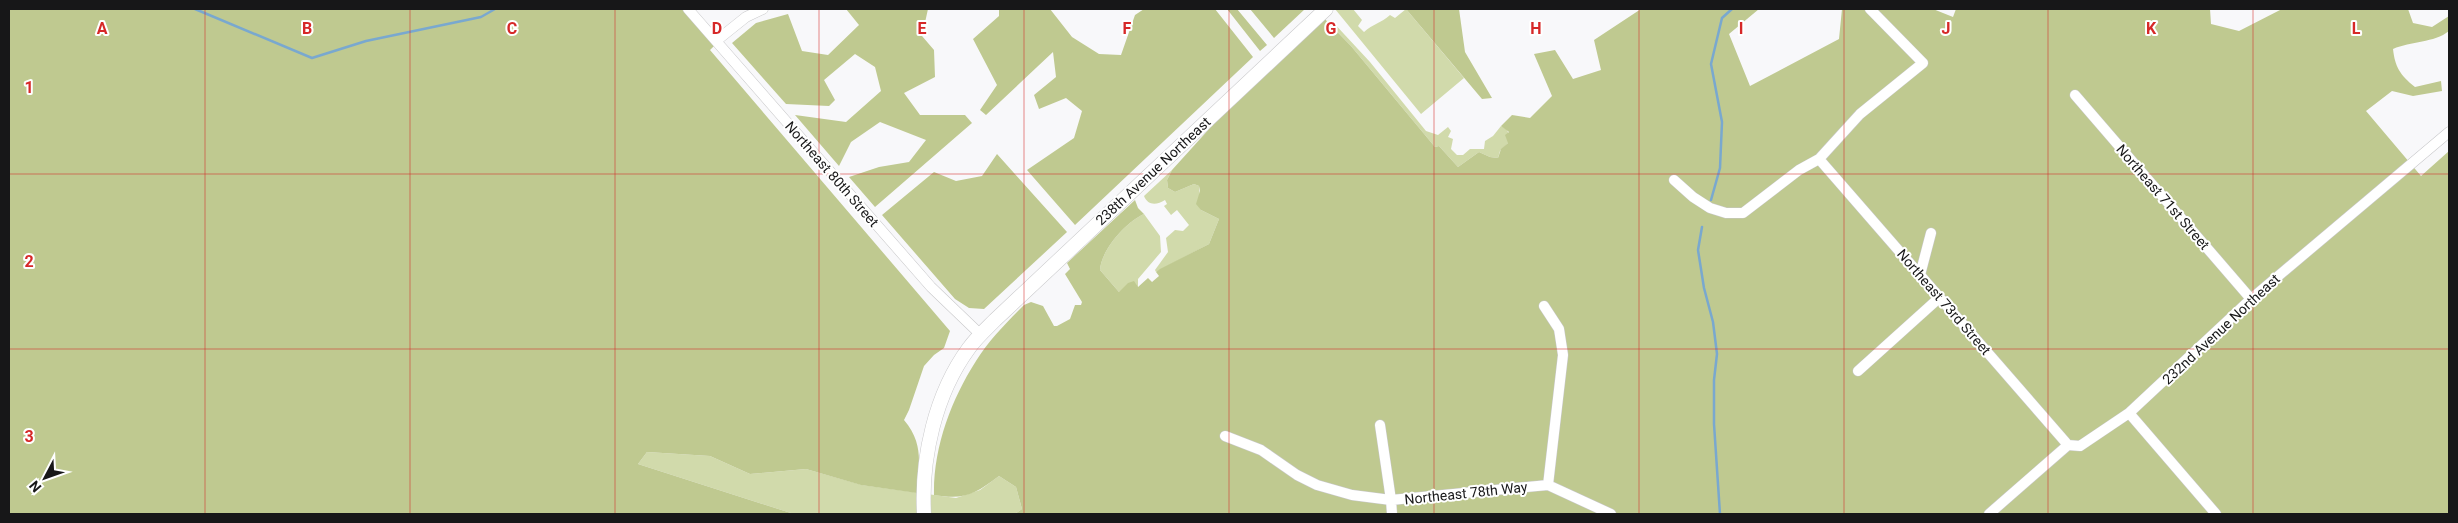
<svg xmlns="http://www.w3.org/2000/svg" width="2458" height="523" font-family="Roboto,sans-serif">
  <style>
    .green { fill: #d1daab }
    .forest { fill: #bfc990 }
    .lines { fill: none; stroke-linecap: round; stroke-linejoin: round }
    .stream { stroke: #79a8cf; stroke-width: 2.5 }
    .street-casing { stroke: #c8c8ca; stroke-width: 11 }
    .secondary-casing { stroke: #c8c8ca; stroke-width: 15 }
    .street { stroke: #fff; stroke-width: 10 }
    .secondary { stroke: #fff; stroke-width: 14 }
    .grid { fill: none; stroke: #d62828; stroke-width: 1; stroke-opacity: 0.55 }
    .labels { text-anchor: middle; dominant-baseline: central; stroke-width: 4; stroke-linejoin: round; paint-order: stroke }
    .street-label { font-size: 14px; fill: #171718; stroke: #fff }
    .grid-label { font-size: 16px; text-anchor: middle; font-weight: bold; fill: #d62828; stroke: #fff; stroke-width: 4; stroke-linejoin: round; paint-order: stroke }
  </style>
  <rect width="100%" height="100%" fill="#f8f8fa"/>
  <path class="green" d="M1335 9H1353L1362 20 1358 26 1364 32C1373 24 1381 23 1390 15L1395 18 1406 9 1464 78 1421 114Z
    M1331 20 1370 62 1426 131 1438 135 1448 127 1451 131 1448 137 1453 139 1451 149 1457 155H1463L1470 149H1484L1485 141 1493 136 1501 126C1510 130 1509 135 1508 143L1500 151 1498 158 1490 157 1479 152 1458 167 1439 146 1435 147 1351 46 1327 21Z
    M1172 170 1167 180 1168 188 1175 192 1194 184 1199 186 1201 210 1219 219 1209 244 1156 272 1155 270 1168 252 1166 238 1175 230 1183 231 1189 225 1177 210 1171 215 1164 206 1167 204 1165 200C1157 205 1148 206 1144 196Z
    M1144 214 1160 236 1161 252 1138 279V287L1119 292 1100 270C1101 250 1126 222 1144 214Z
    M647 452 710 456 750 474 806 469 862 485 956 498 980 490 999 476 1016 487 1022 509 1015 514H794L638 464Z"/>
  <path class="forest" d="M9 9H693L720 40 710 50 950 331 944 348 934 355 924 366 909 410 904 420C924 444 919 463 917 493L861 485 806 469 750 474 710 456 647 452 638 464 794 514H9Z
    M846 9H928L922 36 934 50 935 77 904 93 920 115H965L972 123 875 207 849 177 879 167 909 162 926 140 880 122 851 142 839 166 795 115 846 122 881 91 875 67 855 54 824 80 835 100 829 106 786 104 732 43 756 23 788 14 802 51 828 55 859 25Z
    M999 9H1050L1072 37 1099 54 1121 55 1135 15 1144 9H1215L1253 57 1075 225 1027 170 1074 138 1082 111 1066 98 1039 109 1034 95 1056 77 1053 52 986 115 980 110 997 85 973 39 999 16Z
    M1227 9H1237L1267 45 1260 51Z
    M1250 9H1305L1274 38Z
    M1406 9H1459L1465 52 1492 98 1482 99Z
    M1641 9H1759L1729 34 1750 86 1839 39 1842 9H1933L1953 17 1956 9H2210L2211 24 2239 31 2282 9H2408L2413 23 2432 27 2449 16V31C2434 43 2411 41 2393 49 2395 67 2400 75 2415 87L2441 81 2442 91 2413 96 2392 91 2366 111 2421 176 2449 151V514H1015L1022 509 1016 487 999 476C974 495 964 500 934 495 933 448 951 400 976 361 989 340 1007 322 1024 305L1031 302 1043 306 1054 326H1057L1070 319 1075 305H1081L1082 302 1065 274 1070 269 1067 263 1135 200 1138 208 1144 214C1126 222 1101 250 1100 270L1119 292 1128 283 1134 281 1138 287 1148 278 1152 282 1159 276 1156 272 1160 269 1209 244 1219 219 1201 210 1196 204 1200 191 1199 186 1194 184 1175 192 1168 188 1167 180 1172 170 1277 54 1320 14 1351 46 1435 147 1439 146 1458 167 1479 152 1490 157 1498 158 1501 149 1508 143 1505 135 1509 132 1501 126 1512 115 1530 118 1552 96 1534 54 1555 50 1573 79 1601 70 1594 40Z
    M997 154 1067 232 984 309 969 308 955 299 882 215 934 172 956 181 982 176Z"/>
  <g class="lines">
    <path class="stream" d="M195 9 312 58 366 41 481 17 495 9
      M1711 200 1720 168 1722 122 1711 64 1722 18 1732 9
      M1702 227 1698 250 1704 288 1713 322 1717 354 1714 380V424L1720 514"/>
    <g class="street-casing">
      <path id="street" d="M688 9 931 287 981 335
        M716 41 746 17 763 9
        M2075 95 2251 299
        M1819 159 2068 445
        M1674 180 1693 197 1710 208 1726 213H1743L1799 170 1819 159 1860 114 1923 63 1870 9
        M1920 275 1931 233
        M1544 306 1559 329 1563 355 1548 485
        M1858 371 1939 298
        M2129 413 2216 514
        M1380 425 1391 500 1548 485 1611 514
        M1225 436 1261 450 1297 475 1317 485 1352 495 1391 500 1392 514
        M1989 514 2068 445 2080 446 2129 413 2251 299 2449 132"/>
    </g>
    <g class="secondary-casing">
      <path id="secondary" d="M924 514C921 458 935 394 969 348 976 338 986 329 995 320L1326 9"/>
    </g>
    <use href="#street" class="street"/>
    <use href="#secondary" class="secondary"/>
  </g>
  <path class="grid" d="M205 9V514M410 9V514M615 9V514M819 9V514M1024 9V514M1229 9V514M1434 9V514M1639 9V514M1844 9V514M2048 9V514M2253 9V514M9 174H2449M9 349H2449"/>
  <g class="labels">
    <g class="street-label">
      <text transform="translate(1153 171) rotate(-43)">238th Avenue Northeast</text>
      <text transform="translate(832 174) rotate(49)">Northeast 80th Street</text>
      <text transform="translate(2163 197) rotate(49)">Northeast 71st Street</text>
      <text transform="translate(1944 302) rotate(49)">Northeast 73rd Street</text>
      <text transform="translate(2221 329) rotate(-43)">232nd Avenue Northeast</text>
      <text transform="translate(1466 493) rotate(-6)">Northeast 78th Way</text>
    </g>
  </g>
  <g class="grid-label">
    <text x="102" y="34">A</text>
    <text x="307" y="34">B</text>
    <text x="512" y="34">C</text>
    <text x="717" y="34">D</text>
    <text x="922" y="34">E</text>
    <text x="1127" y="34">F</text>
    <text x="1331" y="34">G</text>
    <text x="1536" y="34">H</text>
    <text x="1741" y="34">I</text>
    <text x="1946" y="34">J</text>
    <text x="2151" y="34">K</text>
    <text x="2356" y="34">L</text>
    <text x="29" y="93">1</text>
    <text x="29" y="267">2</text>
    <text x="29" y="442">3</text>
  </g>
  <rect width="2458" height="523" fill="none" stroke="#171718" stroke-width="20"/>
  <g transform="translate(45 478) rotate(229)" stroke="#ffffff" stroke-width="4" paint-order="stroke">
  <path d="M0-4L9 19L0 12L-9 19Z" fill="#171718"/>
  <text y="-8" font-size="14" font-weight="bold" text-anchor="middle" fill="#171718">N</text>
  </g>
</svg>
